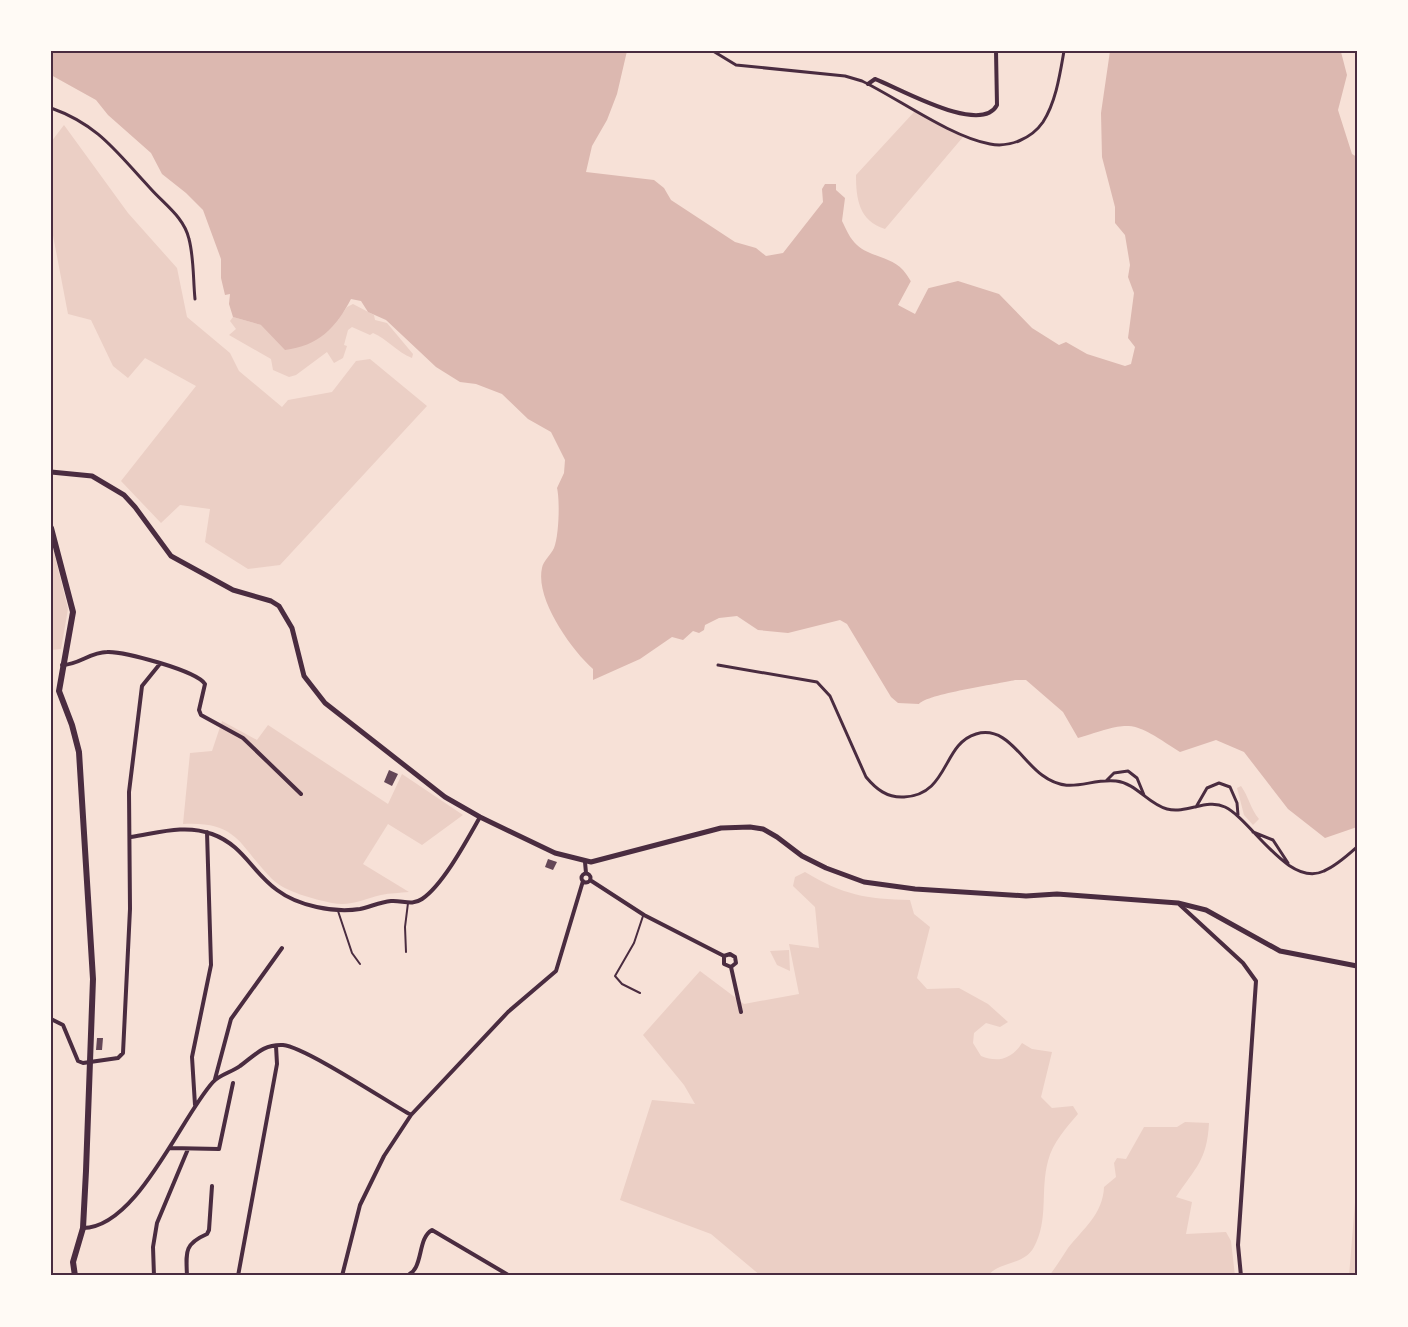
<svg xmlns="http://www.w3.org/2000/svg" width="1408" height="1327" font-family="'Fira Sans',sans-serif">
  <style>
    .green { fill: #ebcfc5 }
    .water { fill: #dcb8b0 }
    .pier { fill: #f7e1d7 }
    .building { fill: #644757 }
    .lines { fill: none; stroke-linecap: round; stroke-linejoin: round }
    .service { stroke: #4a2c40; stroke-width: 2 }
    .pedestrian { stroke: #4a2c40; stroke-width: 3 }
    .minor { stroke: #4a2c40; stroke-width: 4 }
    .tertiary { stroke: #4a2c40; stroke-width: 5 }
    .secondary { stroke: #4a2c40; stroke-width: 6 }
    .neatline { fill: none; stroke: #4a2c40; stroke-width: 2 }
  </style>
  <rect width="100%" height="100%" fill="#f7e1d7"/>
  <path class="green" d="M915 111 963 137 885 229C859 221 856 199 856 175Z
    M64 125 128 213 177 268 187 317 230 353 239 371 282 407 288 400 332 392 356 361 370 359 427 406 280 565 248 569 205 542 210 509 180 505 161 523 121 481 196 386 145 358 128 378 113 366 91 320 68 314 51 225V142Z
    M353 304 374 315 375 320 387 323 413 354 412 358C397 352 387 339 373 333L370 335 352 327 348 330 344 345 347 346 343 358 334 363 327 352 296 375 289 377 273 370 271 359 229 335 236 329 230 321 233 317 261 325 338 320 347 307Z
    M51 540 68 609 61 649 51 650Z
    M222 721 257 740 268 725 388 804 402 774 463 815 422 845 388 824 363 864 409 892C400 893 390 893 381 895 364 899 350 907 332 903 314 899 285 892 272 879 239 846 239 821 183 824L190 753 212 751Z
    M1241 786C1249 797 1250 808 1259 819L1253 825 1244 815 1237 788Z
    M805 872C843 895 866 899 910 900L914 914 930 927 917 978 927 989 959 988 988 1004 1008 1022 1000 1027 986 1023 974 1033 973 1043 981 1056C998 1063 1012 1059 1022 1043L1032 1049 1052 1052 1041 1097 1052 1108 1073 1106 1078 1114C1066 1128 1053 1142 1048 1161 1040 1190 1049 1220 1034 1247 1024 1266 998 1261 988 1276H761L711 1234 620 1200 652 1100 695 1104 684 1085 643 1035 700 971 744 1004 799 994 789 944 819 948 815 907 793 886 795 877Z
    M789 950 790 971 777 965 770 951Z
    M1185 1122 1209 1123C1207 1161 1195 1168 1176 1197L1192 1202 1186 1234 1226 1232 1231 1241 1235 1276H1049C1056 1267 1062 1257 1068 1248 1083 1229 1103 1214 1104 1187L1116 1177 1114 1163 1117 1158 1126 1159 1144 1127H1177Z
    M1357 1178V1276H1349Z"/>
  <path class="water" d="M51 51H627L617 94 607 120 592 146 586 172 654 180 664 188 671 200 735 242 756 248 766 256 783 253 823 202 822 189 825 184H836V190L845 198 842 221C846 229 850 239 857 245 870 257 890 256 903 270 910 278 911 285 921 290L958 281 999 294 1032 328 1059 345 1066 342 1087 354 1125 366 1131 364 1135 347 1128 338 1134 293 1128 277 1130 265 1125 235 1115 223V207L1102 157 1101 113 1110 51 1341 52 1347 75 1338 110 1352 154 1357 157V827L1325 838 1288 809 1244 752 1216 740 1180 752C1131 720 1134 720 1078 738L1063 712 1026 680H1015C998 684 927 694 919 704L898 703 891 697 847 624 840 620 788 633 758 630 737 616 719 618 705 625 704 630 699 633 693 631 683 640 672 637 640 659 593 680V669C571 649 535 599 542 568 543 561 551 555 554 548 559 536 560 500 557 488L564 473 565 460 551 432 528 419 502 394 476 384 460 382 436 367 386 320 368 312 361 301 351 299C336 328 318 346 285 350L261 325 233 317 229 304 230 294 225 295 221 278V259L203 210 186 193 162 174 151 153 108 115 96 100 51 75Z"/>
  <path class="pier" d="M912 279 921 287 930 285 915 314 898 305Z"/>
  <path class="building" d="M389 770 398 774 392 786 384 782Z
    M548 859 557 862 553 870 545 867Z
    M97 1038H103L102 1050H96Z"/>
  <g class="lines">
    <path class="service" d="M338 911 352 953 360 964
      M406 952 405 927 408 903
      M640 993 622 984 615 976 634 943 643 916"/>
    <path class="pedestrian" d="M713 51 736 65 845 76 862 81C899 99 951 137 990 144 1010 148 1032 138 1043 122 1056 102 1060 74 1064 51
      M51 108C99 125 117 153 150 188 164 204 184 217 189 239 194 258 193 279 195 299
      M718 665 817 682 830 696 866 777C876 789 887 798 904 797 949 795 942 744 976 734 1006 725 1021 760 1042 775 1070 796 1088 778 1116 781 1136 783 1148 804 1167 809 1187 814 1207 798 1225 807 1252 820 1288 888 1324 871 1336 866 1347 856 1357 847
      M1106 781 1114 773 1128 771 1137 778 1144 795
      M1196 807 1207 788 1219 783 1230 787 1237 803 1238 815
      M1253 832 1273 840 1288 863"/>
    <path class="minor" d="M868 84 875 79C897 87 981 136 997 105L996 51
      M62 665C79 665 90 652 107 652 124 651 197 671 205 684L199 710 201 715 243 738 301 794
      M131 837C158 833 185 824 212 834 243 845 252 872 277 890 298 906 334 913 360 909 370 907 380 902 391 901 402 900 412 906 422 899 443 885 467 840 480 817
      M585 862 586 873
      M581.5 878a4.5 4.5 0 1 1 9 0a4.5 4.5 0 1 1-9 0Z
      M590 880 644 915 724 956
      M1180 905 1243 963 1256 981 1238 1245 1241 1276
      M724 956 730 954 735 957 736 963 731 967
      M724 956V964L731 967
      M731 967 741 1012
      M51 1019 63 1025 78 1061 83 1063 118 1058 123 1053 130 909 129 792 142 686 159 665
      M215 1079 231 1019 282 948
      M195 1105 192 1057 211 965 207 832
      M170 1148 219 1149 233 1083
      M83 1228C137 1228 181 1117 213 1082 219 1075 232 1072 240 1066 254 1056 263 1044 283 1045 305 1047 386 1101 411 1115
      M154 1276 153 1247 157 1223 188 1149
      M187 1276C186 1252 184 1244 207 1234L209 1230 212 1186
      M238 1276 277 1064 276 1046
      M342 1276 360 1205 384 1156 411 1115 508 1012 556 971 583 881
      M405 1276C425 1271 416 1239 432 1230L510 1276"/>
    <path class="tertiary" d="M51 472 92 476 124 495 135 507 171 556 233 590 271 601 279 606 292 628 304 676 325 703 445 797 480 817 555 853 591 862 721 828 750 827 763 829 777 837 802 856 826 868 864 882 915 889 1026 896 1057 894 1178 903 1206 910 1280 951 1357 966"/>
    <path class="secondary" d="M51 528 73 612 59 691 72 725 79 752 93 979 86 1171 83 1228 73 1262 75 1276"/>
  </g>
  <rect width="1408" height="1327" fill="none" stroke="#fffaf5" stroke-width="105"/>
  <rect x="52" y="52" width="1304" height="1222" class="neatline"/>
</svg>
